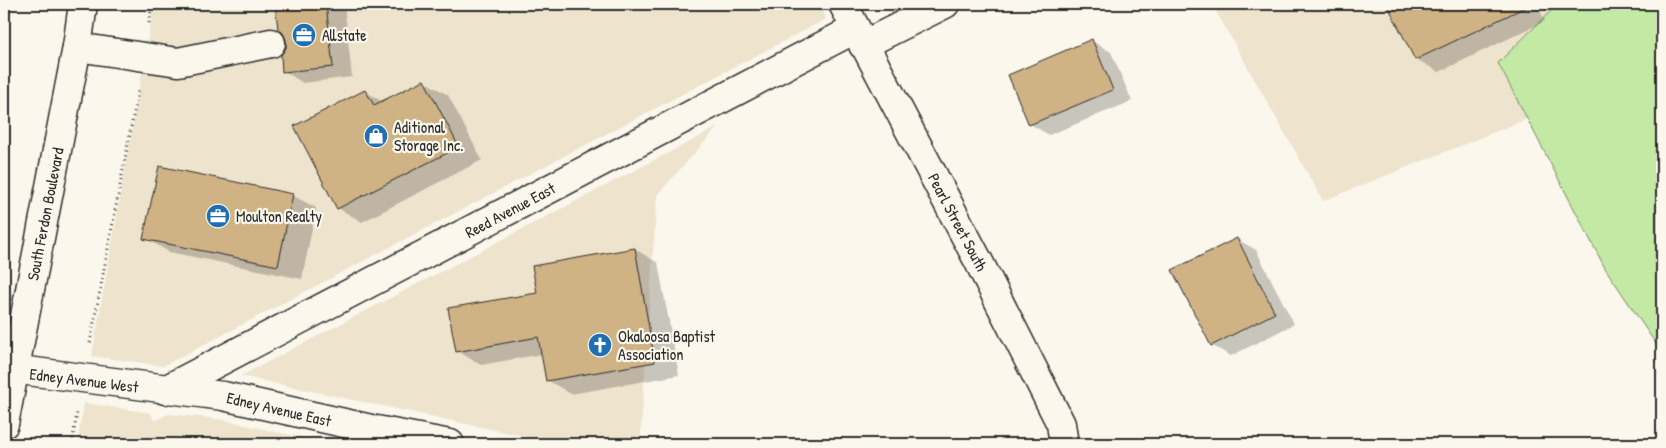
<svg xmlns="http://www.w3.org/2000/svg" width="1666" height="448" font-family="'Patrick Hand',sans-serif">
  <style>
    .built { fill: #eee3cd }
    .green { fill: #c3e9a4; stroke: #778a68 }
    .shadow { fill: #0003 }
    .building { fill: #cfb385; stroke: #2b2b2b }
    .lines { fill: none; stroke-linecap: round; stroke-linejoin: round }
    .minor-casing { stroke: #2b2b2b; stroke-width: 31 }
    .major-casing { stroke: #2b2b2b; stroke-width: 31 }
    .path { stroke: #2b2b2b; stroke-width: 3; stroke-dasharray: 1 4; stroke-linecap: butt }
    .minor { stroke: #fbf7ec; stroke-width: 28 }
    .major { stroke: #fbf7ec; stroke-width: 28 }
    .labels { text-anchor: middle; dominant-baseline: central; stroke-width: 4.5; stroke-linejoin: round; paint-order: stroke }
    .poi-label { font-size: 16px; fill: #2b2b2b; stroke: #fbf7ec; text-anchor: start }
    .street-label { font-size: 16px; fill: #2b2b2b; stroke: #fbf7ec }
  </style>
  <rect width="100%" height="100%" fill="#fbf7ec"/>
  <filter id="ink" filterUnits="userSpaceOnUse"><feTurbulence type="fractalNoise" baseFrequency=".02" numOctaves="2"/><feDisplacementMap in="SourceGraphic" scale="10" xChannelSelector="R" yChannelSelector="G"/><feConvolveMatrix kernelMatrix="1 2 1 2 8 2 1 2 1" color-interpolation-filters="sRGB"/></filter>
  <g filter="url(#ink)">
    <path class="built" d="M154 4H819L826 19 163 366 92 356Z
      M1212 4H1558L1498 63 1527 119 1323 201Z
      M718 127 657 195 640 444H561L241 376Z
      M84 403 151 413 154 421 168 414 219 419 330 444H77Z"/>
    <path class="green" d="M1558 4H1662V353L1605 268 1498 63Z"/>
    <path class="shadow" d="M276 4H344L352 77 303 83 284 71 288 40 284 32 279 29Z
      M1389 4H1537L1545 21 1439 72 1416 59Z
      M1092 41 1111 52 1132 101 1049 135 1030 124Z
      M424 81 448 95 482 160 362 222 338 208 365 91 383 102Z
      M292 195 316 208 302 279 169 252 145 238Z
      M1237 239 1256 250 1294 324 1231 356 1211 345Z
      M635 249 658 263 679 375 571 394 547 380 542 354 481 365 457 351 538 294Z"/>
    <path class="building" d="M275 4H326L333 67 282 72 281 55 286 48V40L283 33 278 29Z
      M1387 4H1532L1415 60Z
      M1092 39 1113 90 1029 125 1008 75Z
      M424 80 459 147 337 209 294 126 365 90 374 105Z
      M159 166 293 194 278 266 143 239Z
      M1237 238 1275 313 1211 346 1172 270Z
      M635 248 655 362 546 381 538 337 456 352 448 308 537 293 532 266Z"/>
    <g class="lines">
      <g class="minor-casing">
        <path id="minor" d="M843 4 980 264 1061 424 1064 444
          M863 45 945 4
          M77 47 178 62 271 43
          M4 368 223 396 371 429 450 444
          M165 390 855 29"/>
      </g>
      <g class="major-casing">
        <path id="major" d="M4 424 77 47 83 4"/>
      </g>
      <path class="path" d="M149 23 152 4
        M4 38 9 4
        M90 343 138 91
        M72 444 77 413"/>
      <use href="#minor" class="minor"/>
      <use href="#major" class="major"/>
    </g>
  </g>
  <defs>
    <g id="office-disc" transform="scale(1.25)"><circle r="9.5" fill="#1f6fb2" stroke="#fbf7ec"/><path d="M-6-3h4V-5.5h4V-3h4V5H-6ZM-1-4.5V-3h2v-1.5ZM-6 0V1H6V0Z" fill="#fff"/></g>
    <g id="shop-disc" transform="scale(1.25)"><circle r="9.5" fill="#1f6fb2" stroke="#fbf7ec"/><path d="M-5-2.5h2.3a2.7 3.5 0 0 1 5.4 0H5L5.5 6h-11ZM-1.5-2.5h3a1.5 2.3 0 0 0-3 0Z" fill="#fff"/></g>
    <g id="church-disc" transform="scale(1.25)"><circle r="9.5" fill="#1f6fb2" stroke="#fbf7ec"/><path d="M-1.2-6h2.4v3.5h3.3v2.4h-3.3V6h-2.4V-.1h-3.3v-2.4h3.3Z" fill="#fff"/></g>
  </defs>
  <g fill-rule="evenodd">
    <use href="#office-disc" x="304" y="35"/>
    <use href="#shop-disc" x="376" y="136"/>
    <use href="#office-disc" x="218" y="216"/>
    <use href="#church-disc" x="600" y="345"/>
  </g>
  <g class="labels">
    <g class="poi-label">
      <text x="322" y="35">Allstate</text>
      <text x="394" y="127">Aditional<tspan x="394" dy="18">Storage Inc.</tspan></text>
      <text x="236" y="216">Moulton Realty</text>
      <text x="618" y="336">Okaloosa Baptist<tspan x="618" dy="18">Association</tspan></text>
    </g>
    <g class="street-label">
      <text transform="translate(510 210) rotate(-28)">Reed Avenue East</text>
      <text transform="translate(45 214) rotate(-79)">South Ferdon Boulevard</text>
      <text transform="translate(958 222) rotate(62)">Pearl Street South</text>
      <text transform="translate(84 380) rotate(7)">Edney Avenue West</text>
      <text transform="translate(279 409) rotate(13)">Edney Avenue East</text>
    </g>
  </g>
  <rect width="1666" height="448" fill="none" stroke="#fbf7ec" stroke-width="20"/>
  <rect x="10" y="10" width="1646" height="428" fill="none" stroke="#2b2b2b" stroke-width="2" filter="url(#ink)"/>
</svg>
